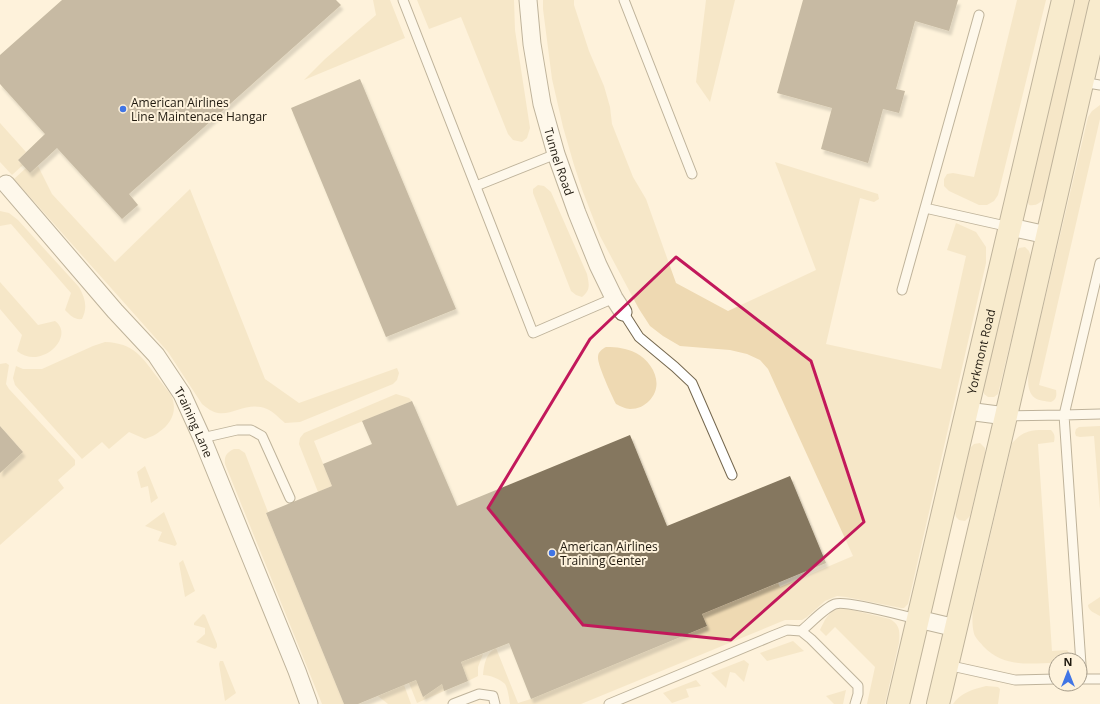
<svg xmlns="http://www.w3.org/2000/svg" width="1100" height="704" font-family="'Open Sans',sans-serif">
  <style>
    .green { fill: #eed9b2 }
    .building { fill: #85775e; filter: url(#shadow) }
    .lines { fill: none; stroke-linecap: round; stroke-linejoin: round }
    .lane-casing { stroke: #74674e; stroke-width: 11 }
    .street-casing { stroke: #74674e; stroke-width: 19 }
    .secondary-casing { stroke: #74674e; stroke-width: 24 }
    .lane { stroke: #fff; stroke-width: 9 }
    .street { stroke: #fff; stroke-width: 17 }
    .secondary { stroke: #f2e2bd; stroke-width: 22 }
    .marked { fill: none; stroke: #c2185b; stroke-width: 3; stroke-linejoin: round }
    .poi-dot { fill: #4175e5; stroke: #fef2db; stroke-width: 1.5 }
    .labels { text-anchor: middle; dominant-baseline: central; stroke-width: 4; stroke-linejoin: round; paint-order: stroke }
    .poi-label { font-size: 12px; fill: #1f190f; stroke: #fef2db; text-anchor: start }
    .street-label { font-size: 12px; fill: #1f190f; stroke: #fef2db }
  </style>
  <defs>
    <filter id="shadow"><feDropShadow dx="2.5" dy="4.5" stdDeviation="1" flood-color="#0004"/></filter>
  </defs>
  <rect width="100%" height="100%" fill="#fef2db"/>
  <path class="green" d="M373 0H390L405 38 304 80 325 59 376 15Z
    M417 0H514L515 30 530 128 527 138 522 142 513 140 508 134 461 17 429 29Z
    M543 0H574V5L589 51 604 86 610 107 612 124 633 177 646 199 676 283 728 311 816 270 775 162 878 194 879 199 874 202 860 198 826 344 941 369 966 256 947 250 956 223 976 232 986 247V263L908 604 904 608H901L846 597 837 596 825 601 807 617 802 620H785L581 704H510C509 698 508 689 505 684 500 679 490 675 483 675 484 664 486 653 496 648L518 703 531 699 707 626 702 614 778 583 780 587 853 556 768 369 760 360 747 354 730 350 680 346 663 336 650 326 639 309 600 236 583 192 574 165 563 127 552 79 543 9Z
    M706 0H735L710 102 696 82Z
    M1017 0H1046L998 195 994 201 987 205H979L949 191 944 186V179L947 174 953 173 974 177Z
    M1074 0H1091L1045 197C1040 203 1037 206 1029 205L1027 200Z
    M1100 105V119L1039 385 1056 390C1057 396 1056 400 1051 402 1046 401 1039 401 1035 398 1026 392 1028 376 1029 367L1088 117 1092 111Z
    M0 123 26 152 18 160 23 165 12 175 0 162Z
    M38 166 52 194 115 262 190 189 265 379 299 403 397 368 399 373 397 380 393 384 300 422 285 423C279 418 274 412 267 409 248 401 235 415 218 413 212 412 207 408 202 404L168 352 14 179 26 168 30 173Z
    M538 185 544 186 551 192 587 274C589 284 591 290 582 297L576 295 571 291 533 193V189Z
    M0 211 9 213 18 220 79 287C85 298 88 307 82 319 74 320 70 315 65 310L71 293 11 224 0 226Z
    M1025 247 1029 251 1031 257 998 394 994 397H988L984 394 983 389 1015 253 1019 248Z
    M0 282 38 325 55 321C76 336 41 371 17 351L22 335 0 309Z
    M105 342C134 343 142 357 158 378 162 384 167 389 171 395 178 410 172 423 159 432 156 435 150 437 145 439L129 432 109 449 102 442 82 459 15 385 13 378 16 366 23 369H42L93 346Z
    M606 347C617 347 626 348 636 353 653 362 665 385 649 401 644 406 638 409 630 409 626 409 620 406 616 404 612 396 597 364 598 357 598 352 602 349 606 347Z
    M6 363 9 365 6 384 9 389 75 460V465L58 480 64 488 0 545V473L23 452 0 426V364Z
    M396 394 409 398 412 401 314 441 332 486 318 492 299 444 300 438 304 433Z
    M1100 426V509L1094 436 1080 437 1076 436 1075 433 1076 429 1079 427Z
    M1039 430H1051C1055 434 1055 437 1054 442L1038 444 1052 651 1067 650 1069 653 1070 659 1056 660V663C1028 663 1004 668 983 646 981 643 977 640 975 636 972 630 972 616 973 609L1012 443C1022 433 1026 431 1039 430Z
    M980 443 985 448V454L970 516 965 521 959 520 956 517 955 512 970 448 974 444Z
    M234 449H239L245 453 268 512 266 513 344 704H322L225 464C224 456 227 452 234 449Z
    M145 466 158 498 151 503 148 486 141 488 137 472Z
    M164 512 177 544 175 546 158 541 162 532 145 526Z
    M183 560 195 591 185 597 179 563Z
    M1100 597V616C1095 613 1088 611 1088 605Z
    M840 608 848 609 890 619C900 625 900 631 899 643L885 704H867L875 667 835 627 826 636 820 630C826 618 827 613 840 608Z
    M203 614 205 615 217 644V647L215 649 196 642 205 634V628L194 625V623Z
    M793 641 804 651 767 661 760 653Z
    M483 654 478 667V676L468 681 461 662Z
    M744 660 749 664 744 682 735 673 730 672 726 688 711 673Z
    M220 661H223L236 693 225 701 219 664Z
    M416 680 423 697 442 684 444 691 417 703 409 683Z
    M696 680 701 686 686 689 689 697 672 703 663 693Z
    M404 685 411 704H388L378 696Z
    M986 686 998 687 1000 689 998 704H953C960 693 974 689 986 686Z
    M846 690 843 704H834L826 696Z"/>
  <path class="building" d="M62 0H336L341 5 129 194 138 205 122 219 57 148 30 173 18 160 45 134 0 84V55Z
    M803 0H958L949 31 915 21 896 89 905 91 899 113 883 109 868 163 821 149 832 108 777 93Z
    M360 79 456 309 386 337 291 108Z
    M412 401 457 506 630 435 667 526 790 476 826 563 702 614 707 626 531 699 509 643 461 662 468 681 444 691 442 684 423 697 416 680 358 704H344L266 513 332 486 323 464 372 444 362 421Z
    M0 426 23 452 0 473Z"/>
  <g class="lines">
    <g class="lane-casing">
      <path id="lane" d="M403 0 533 333 614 298
        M624 0 692 174
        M1082 82 1100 85
        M476 186 556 154
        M925 208 1010 227
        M902 290 979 15
        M623 312 639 337 675 367 692 383 732 475
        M1006 416 1064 415 1100 414
        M202 438 237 430H251L262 436 290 498
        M801 631C811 623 824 608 835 604 846 600 903 616 918 619
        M947 665 1015 680 1056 679
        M1080 679H1082L1064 415 1100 263
        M1082 679H1100
        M453 704 479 694 493 696 495 704
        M609 704 772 636 787 630 801 631 811 639 858 686V694L855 704"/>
    </g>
    <g class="street-casing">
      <g id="street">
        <path id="s1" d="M528 0 532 44 542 104 556 154 577 213 598 265 614 298 623 312"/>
        <path id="s2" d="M6 184 115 311 156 355 182 394 202 438 297 671 309 704"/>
        <path d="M1010 227 1047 235"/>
        <path d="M967 411 1006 416"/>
        <path d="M918 619 956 628"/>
      </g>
    </g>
    <g class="secondary-casing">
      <g id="secondary">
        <path id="s3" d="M898 704 1063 0"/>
        <path d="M938 704 1006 416 1100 5"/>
      </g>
    </g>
    <use href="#lane" class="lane"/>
    <use href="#street" class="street"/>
    <use href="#secondary" class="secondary"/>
  </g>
  <path d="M0 0H1100V704H0ZM676 257 811 361 864 522 731 640 583 625 488 508 590 339Z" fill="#fef2db" fill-opacity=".55" fill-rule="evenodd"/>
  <path class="marked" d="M676 257 811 361 864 522 731 640 583 625 488 508 590 339Z"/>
  <g class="poi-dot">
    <circle cx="123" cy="109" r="4"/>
    <circle cx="552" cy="553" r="4"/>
  </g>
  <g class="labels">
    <g class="poi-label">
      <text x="131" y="102">American Airlines<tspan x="131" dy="14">Line Maintenace Hangar</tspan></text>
      <text x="560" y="546">American Airlines<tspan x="560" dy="14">Training Center</tspan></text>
    </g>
    <g class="street-label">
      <text stroke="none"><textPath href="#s1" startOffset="165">Tunnel Road</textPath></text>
      <text stroke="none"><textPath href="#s3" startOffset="362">Yorkmont Road</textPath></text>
      <text stroke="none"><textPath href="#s2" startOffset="305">Training Lane</textPath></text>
    </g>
  </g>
  <g transform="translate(1068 672)"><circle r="19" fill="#fef2db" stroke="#a59b89"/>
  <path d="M0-3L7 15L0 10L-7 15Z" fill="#4175e5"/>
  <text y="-6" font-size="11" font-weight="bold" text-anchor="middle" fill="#1f190f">N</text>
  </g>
</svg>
